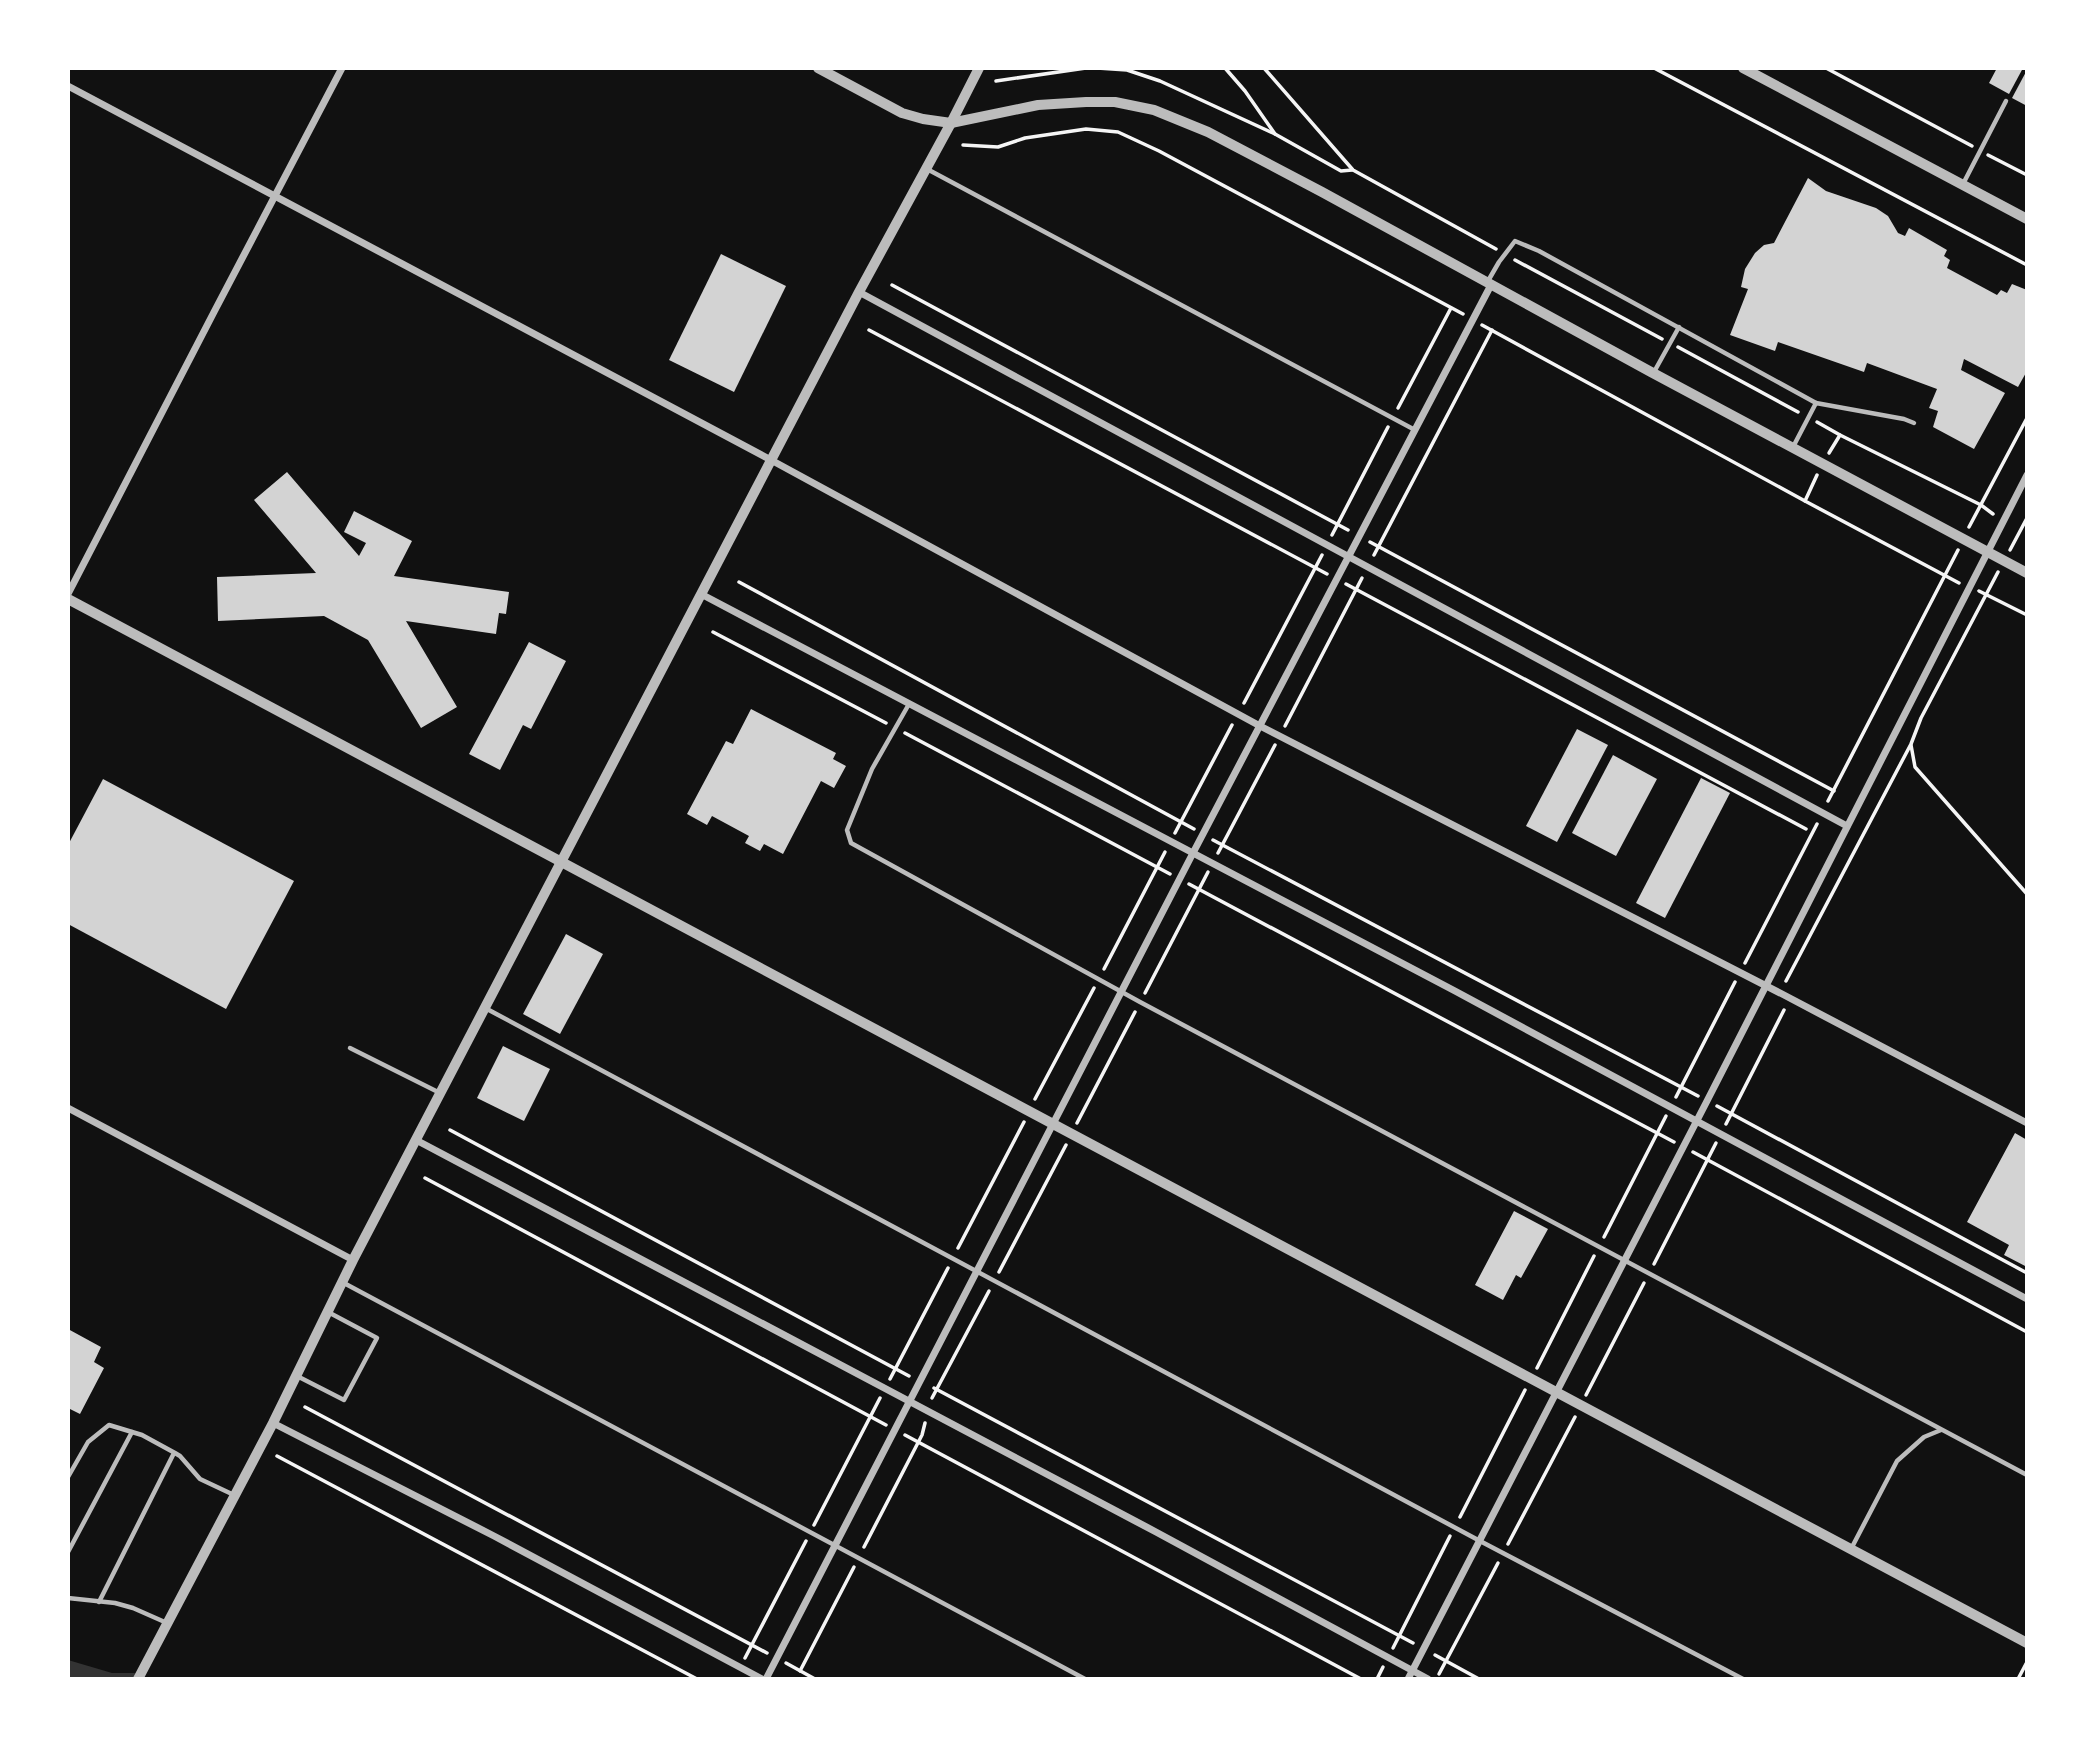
<svg xmlns="http://www.w3.org/2000/svg" width="2095" height="1747" font-family="Inter,sans-serif">
  <style>
    .water { fill: #333 }
    .building { fill: #d3d3d3 }
    .lines { fill: none; stroke-linecap: round; stroke-linejoin: round }
    .path { stroke: #f5f5f5; stroke-width: 3.5 }
    .service { stroke: #bcbcbc; stroke-width: 4.5 }
    .minor { stroke: #bcbcbc; stroke-width: 7 }
    .tertiary { stroke: #bcbcbc; stroke-width: 10 }
  </style>
  <rect width="100%" height="100%" fill="#111"/>
  <!-- water -->
  <polygon class="water" points="68,1660 112,1673 134,1673 149,1679 68,1679"/>
  <!-- building -->
  <g class="building">
    <polygon points="1997,68 2023,68 2009,94 1989,83"/>
    <polygon points="2027,70 2027,106 2012,98"/>
    <polygon points="1808,178 1826,191 1876,208 1888,216 1898,233 1905,236 1909,228 1947,250 1944,256 1950,260 1947,268 1997,295 2001,290 2007,293 2012,284 2027,290 2027,371 2018,387 1964,359 1961,370 2005,393 1974,449 1933,427 1938,411 1929,408 1937,389 1867,363 1864,372 1778,342 1775,351 1730,335 1748,289 1741,287 1745,269 1755,253 1764,245 1774,243"/>
    <polygon points="721,254 786,286 734,392 669,360"/>
    <polygon points="287,472 359,556 366,543 344,532 354,511 412,541 394,576 509,592 506,614 499,613 496,634 406,621 457,707 421,728 368,640 324,616 218,621 217,577 316,573 254,500"/>
    <polygon points="529,642 566,661 531,729 523,725 500,770 469,754"/>
    <polygon points="751,709 836,753 833,759 846,766 834,788 821,781 783,854 764,844 760,851 745,843 749,836 712,816 707,825 687,814 726,741 733,744"/>
    <polygon points="1577,729 1608,745 1557,842 1526,826"/>
    <polygon points="1613,755 1657,779 1616,856 1572,833"/>
    <polygon points="1701,778 1730,793 1665,918 1636,903"/>
    <polygon points="103,779 294,881 226,1009 68,924 68,845"/>
    <polygon points="566,934 603,954 560,1034 523,1014"/>
    <polygon points="503,1046 550,1069 524,1121 477,1098"/>
    <polygon points="2015,1133 2027,1140 2027,1267 2004,1255 2009,1245 1967,1222"/>
    <polygon points="1514,1211 1548,1229 1521,1278 1516,1275 1503,1300 1475,1285"/>
    <polygon points="68,1329 101,1347 94,1362 104,1368 80,1414 68,1408"/>
  </g>
  <g class="lines">
    <!-- path -->
    <g class="path">
      <polyline points="1097,68 1127,70 1160,81 1275,134"/>
      <polyline points="1225,68 1245,91 1275,134 1341,171 1352,170"/>
      <polyline points="1264,68 1353,170 1496,249"/>
      <polyline points="1654,68 2027,265"/>
      <polyline points="1826,68 1972,146"/>
      <polyline points="996,81 1086,68"/>
      <polyline points="963,145 998,147 1025,138 1086,129 1118,132 1159,151 1463,314"/>
      <polyline points="1988,155 2027,175"/>
      <polyline points="1515,260 1662,339"/>
      <polyline points="892,285 1348,530"/>
      <polyline points="1482,325 1805,501"/>
      <polyline points="869,330 1327,574"/>
      <polyline points="1678,347 1798,412"/>
      <polyline points="1398,408 1451,308"/>
      <polyline points="1817,422 1840,435 1829,453"/>
      <polyline points="1840,435 1981,505 1993,514"/>
      <polyline points="1817,475 1805,501 1959,583"/>
      <polyline points="1969,527 2027,418"/>
      <polyline points="1332,535 1388,427"/>
      <polyline points="1370,542 1834,791"/>
      <polyline points="2010,550 2027,518"/>
      <polyline points="1374,555 1492,330"/>
      <polyline points="739,582 1194,829"/>
      <polyline points="1346,584 1806,829"/>
      <polyline points="1979,591 2027,615"/>
      <polyline points="713,632 886,723"/>
      <polyline points="1244,703 1322,555"/>
      <polyline points="1285,726 1362,578"/>
      <polyline points="905,733 1170,874"/>
      <polyline points="1911,745 1915,767 2027,894"/>
      <polyline points="1828,801 1958,550"/>
      <polyline points="1175,833 1232,725"/>
      <polyline points="1213,840 1698,1096"/>
      <polyline points="1218,853 1275,745"/>
      <polyline points="1189,884 1674,1142"/>
      <polyline points="1745,963 1817,824"/>
      <polyline points="1104,969 1165,852"/>
      <polyline points="1786,981 1911,744 1921,718 1998,572"/>
      <polyline points="1145,993 1208,872"/>
      <polyline points="1676,1097 1735,982"/>
      <polyline points="1035,1099 1094,988"/>
      <polyline points="1717,1106 2027,1273"/>
      <polyline points="1077,1123 1135,1012"/>
      <polyline points="1726,1124 1784,1010"/>
      <polyline points="450,1130 909,1376"/>
      <polyline points="1693,1152 2027,1332"/>
      <polyline points="425,1178 886,1425"/>
      <polyline points="1604,1237 1666,1116"/>
      <polyline points="958,1248 1024,1122"/>
      <polyline points="1654,1264 1716,1143"/>
      <polyline points="999,1272 1066,1145"/>
      <polyline points="1537,1368 1594,1256"/>
      <polyline points="890,1379 948,1268"/>
      <polyline points="934,1388 1413,1643"/>
      <polyline points="1586,1395 1644,1283"/>
      <polyline points="932,1398 989,1291"/>
      <polyline points="305,1407 767,1653"/>
      <polyline points="905,1435 1361,1679"/>
      <polyline points="277,1456 697,1679"/>
      <polyline points="1460,1517 1525,1390"/>
      <polyline points="814,1525 880,1398"/>
      <polyline points="1508,1544 1575,1417"/>
      <polyline points="864,1547 922,1435 925,1423"/>
      <polyline points="1393,1648 1450,1536"/>
      <polyline points="1435,1655 1479,1679"/>
      <polyline points="745,1658 806,1541"/>
      <polyline points="786,1663 815,1679"/>
      <polyline points="800,1671 854,1567"/>
      <polyline points="1439,1674 1498,1563"/>
      <polyline points="1377,1679 1383,1667"/>
      <polyline points="2018,1679 2027,1662"/>
    </g>
    <!-- service -->
    <g class="service">
      <polyline points="927,169 1415,430"/>
      <polyline points="1963,184 2006,101"/>
      <polyline points="1488,281 1499,262 1515,241 1539,251 1816,403"/>
      <polyline points="1654,372 1679,327"/>
      <polyline points="1793,447 1816,403 1904,419 1914,423"/>
      <polyline points="909,704 872,769 847,830 851,843 1140,1002 2027,1475"/>
      <polyline points="487,1009 1480,1541 1743,1679"/>
      <polyline points="350,1048 440,1093"/>
      <polyline points="342,1282 1085,1679"/>
      <polyline points="297,1376 344,1400 377,1338 328,1312"/>
      <polyline points="68,1477 88,1442 109,1425 142,1435 175,1453 180,1456 200,1479 234,1495"/>
      <polyline points="1851,1549 1897,1461 1924,1437 1941,1430"/>
      <polyline points="68,1552 132,1432"/>
      <polyline points="68,1598 115,1603 133,1608 167,1623"/>
      <polyline points="99,1602 174,1453"/>
    </g>
    <!-- minor -->
    <g class="minor">
      <polyline points="68,86 771,460 1260,726 1784,995 2027,1123"/>
      <polyline points="859,292 1847,826"/>
      <polyline points="68,594 214,312 342,68"/>
      <polyline points="701,594 1455,991 2027,1299"/>
      <polyline points="68,1108 353,1260"/>
      <polyline points="416,1140 1156,1532 1428,1679"/>
      <polyline points="273,1423 494,1536 762,1679"/>
      <polyline points="766,1679 1193,853 1491,285"/>
      <polyline points="1408,1679 1707,1101 2027,475"/>
    </g>
    <!-- tertiary -->
    <g class="tertiary">
      <polyline points="818,68 902,113 923,119 951,123 1038,105 1086,102 1115,102 1154,110 1208,132 1322,192 1651,372 2027,573"/>
      <polyline points="1743,68 2027,219"/>
      <polyline points="68,599 2027,1643"/>
      <polyline points="138,1679 273,1423 353,1260 859,292 951,123 979,68"/>
    </g>
  </g>
  <!-- border -->
  <rect width="2095" height="1747" fill="none" stroke="#ffffff" stroke-width="140"/>
</svg>
